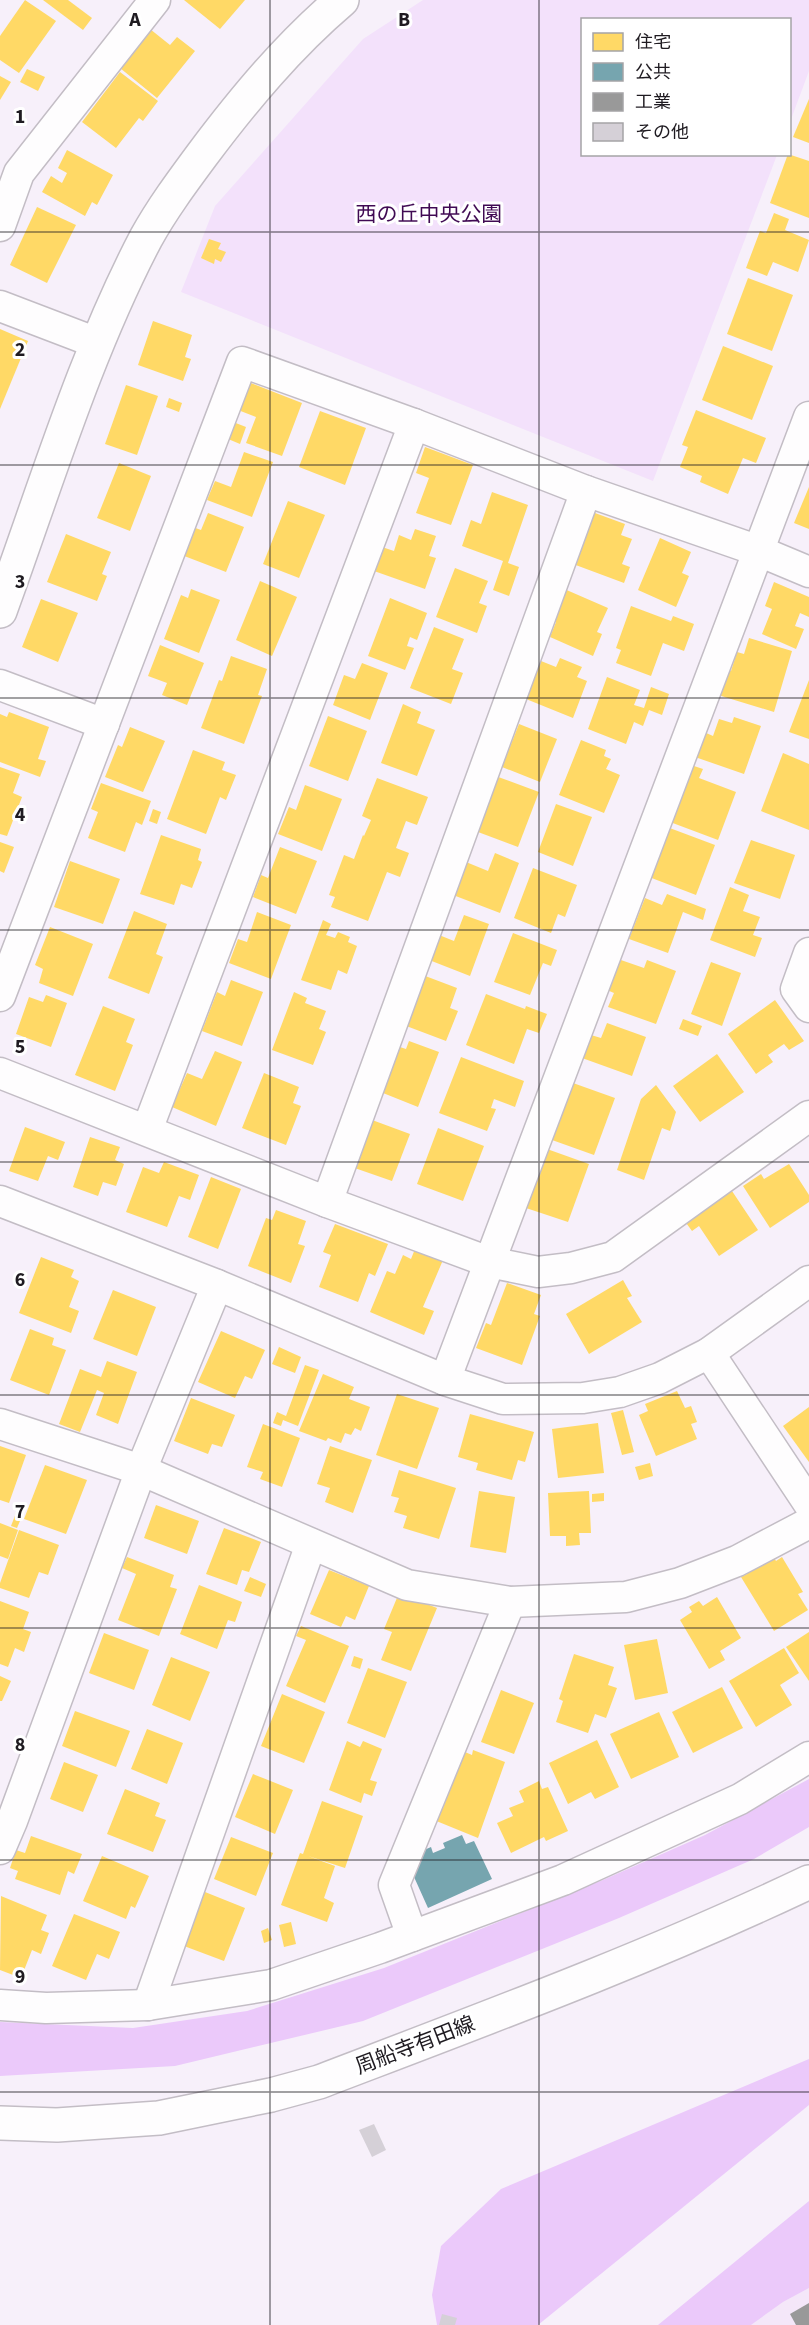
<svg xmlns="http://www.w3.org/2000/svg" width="809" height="2325" font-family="'Source Sans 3','Noto Sans JP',sans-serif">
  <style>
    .built { fill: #f4e7f9 }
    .green { fill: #f3e1fb }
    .forest { fill: #ebc9fa }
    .homes { fill: #ffd966 }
    .public { fill: #76a5af }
    .industry { fill: #999 }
    .building { fill: #d5d0d7 }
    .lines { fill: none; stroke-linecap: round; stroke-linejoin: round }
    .street-casing { stroke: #c3bdc5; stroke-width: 33 }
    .secondary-casing { stroke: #c3bdc5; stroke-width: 36 }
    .street { stroke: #fefdfe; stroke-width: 30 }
    .secondary { stroke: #fefdfe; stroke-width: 33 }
    .grid { fill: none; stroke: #1f1b21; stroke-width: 1.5; stroke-opacity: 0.55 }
    .labels { text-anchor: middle; stroke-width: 6; stroke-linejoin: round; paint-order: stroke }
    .park-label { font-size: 21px; fill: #400a53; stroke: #fff }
    .street-label { font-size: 21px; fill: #1f1b21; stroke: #fff }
    .grid-label { font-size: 20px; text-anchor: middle; font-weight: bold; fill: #1f1b21; stroke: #fff; stroke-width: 6; stroke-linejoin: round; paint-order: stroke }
  </style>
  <rect width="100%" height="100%" fill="#f7f0fa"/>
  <!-- built -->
  <polygon class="built" points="809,2288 809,2325 751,2325 783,2302"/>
  <!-- green -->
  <polygon class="green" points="423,0 809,0 809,71 790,122 790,20 582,20 582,154 777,155 653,481 181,292 215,206 363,39"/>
  <!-- forest -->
  <g class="forest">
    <polygon points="809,1779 809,1827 754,1859 619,1918 363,2021 175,2066 0,2076 0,2022 133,2028 247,2011 384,1968 603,1880 705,1835"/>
    <polygon points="809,2059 809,2105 538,2325 437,2325 432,2295 441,2246 501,2189"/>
    <polygon points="809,2201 809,2288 783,2302 751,2325 658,2325"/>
  </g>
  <!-- homes -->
  <g class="homes">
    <polygon points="25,0 56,21 19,73 0,60 0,36"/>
    <polygon points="43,0 68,0 92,18 83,30"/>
    <polygon points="184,0 245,0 220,29"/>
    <polygon points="150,29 170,45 177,37 195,51 157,98 120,68"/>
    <polygon points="27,69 45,77 38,91 20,82"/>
    <polygon points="120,72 158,101 143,121 139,118 116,148 82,122"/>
    <polygon points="0,76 11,82 0,100"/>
    <polygon points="809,99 809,143 793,137"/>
    <polygon points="67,150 113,175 97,205 92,202 85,216 42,192 51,176 62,183 67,173 58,168"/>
    <polygon points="788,154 809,161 809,218 770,203"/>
    <polygon points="37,207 76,225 47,283 10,265"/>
    <polygon points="774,213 789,219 785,230 809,240 798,272 773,262 767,276 746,268 760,231 766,233"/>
    <polygon points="209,239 221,243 218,249 226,252 221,262 215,259 214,264 201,258"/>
    <polygon points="748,278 793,295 772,351 727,334"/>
    <polygon points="153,321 192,335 185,357 191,359 183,381 138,365"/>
    <polygon points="0,329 28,341 0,409"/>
    <polygon points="723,346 773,366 752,420 702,400"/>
    <polygon points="248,382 302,403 282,456 246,443 256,417 238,410"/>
    <polygon points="126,385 158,396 137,455 105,444"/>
    <polygon points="169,398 182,403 179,412 166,407"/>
    <polygon points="696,410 766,438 756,463 743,458 728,494 700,482 702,476 680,467 688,447 682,445"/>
    <polygon points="320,411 366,428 345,485 299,467"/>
    <polygon points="228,420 246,427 240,444 221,436"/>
    <polygon points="425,447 473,465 451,525 416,513 429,478 416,473"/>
    <polygon points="244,452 273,462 252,517 207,500 215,481 231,487"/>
    <polygon points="119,463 151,476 130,531 97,518"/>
    <polygon points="809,487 809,529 794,523"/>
    <polygon points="492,492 528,505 508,563 519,567 509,596 493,590 503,561 462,546 471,520 481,524"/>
    <polygon points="288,501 325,515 299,578 263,564"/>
    <polygon points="208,513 244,527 226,572 179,554 190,526 201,530"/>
    <polygon points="595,513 625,524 621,535 632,539 622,564 630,567 624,583 573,564 583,526 588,529"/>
    <polygon points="415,529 436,536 429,556 436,558 425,589 374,571 382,547 394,551 399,535 411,540"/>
    <polygon points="66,534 111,552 102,574 107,576 97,601 47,582"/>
    <polygon points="660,538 691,552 682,573 689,576 676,607 638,590"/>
    <polygon points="455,568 488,581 479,603 487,606 477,633 436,617"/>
    <polygon points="260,581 297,597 272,656 236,640"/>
    <polygon points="774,582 809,597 809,617 800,613 795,626 804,629 796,649 762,634 772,609 765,606"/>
    <polygon points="562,588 608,608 597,632 602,634 593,656 550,637 556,622 549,618"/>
    <polygon points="191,589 220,600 199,653 164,639 181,595 188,598"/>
    <polygon points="390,598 427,613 417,640 410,637 407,646 414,648 405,670 368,656"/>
    <polygon points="41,599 78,613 58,662 22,647"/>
    <polygon points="631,606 671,621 673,616 694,624 684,651 663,643 651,676 616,663 621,650 616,648"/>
    <polygon points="434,627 464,639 452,669 463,673 451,704 410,688"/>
    <polygon points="749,638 792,651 774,712 718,695 726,669 731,671 737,652 744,654"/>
    <polygon points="160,645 204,663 187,705 162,695 167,683 148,676"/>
    <polygon points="231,656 267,669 258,695 262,696 244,744 201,728 219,680 222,681"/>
    <polygon points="560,658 582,667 577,677 587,681 573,718 526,699 541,661 556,667"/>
    <polygon points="362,663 388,673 370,720 333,705 344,675 355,679"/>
    <polygon points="607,677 640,690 634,705 644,708 651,687 669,694 662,715 649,710 643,726 634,722 626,744 588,729"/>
    <polygon points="809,680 809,739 789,732"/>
    <polygon points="403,704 421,712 417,723 435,730 417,776 381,763"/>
    <polygon points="9,712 49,727 38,759 46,761 40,777 0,762 0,714 7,717"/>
    <polygon points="328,716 367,731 348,781 309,766"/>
    <polygon points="734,717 761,726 744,774 695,757 704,732 713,736 719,719 732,723"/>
    <polygon points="519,724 557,739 540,782 502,767"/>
    <polygon points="130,727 165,741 143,792 105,777 118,745 122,747"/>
    <polygon points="581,740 606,750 604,756 611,759 606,769 620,775 604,813 559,795"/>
    <polygon points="193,750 225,762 222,770 236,775 226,800 220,797 206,834 167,819"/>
    <polygon points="783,753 809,764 809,830 761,811"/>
    <polygon points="691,765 703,769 699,778 736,792 718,840 670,822"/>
    <polygon points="0,767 20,774 13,793 22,797 7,836 0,834"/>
    <polygon points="490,774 539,792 518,847 470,829"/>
    <polygon points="377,778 428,797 417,825 406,821 396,848 409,853 400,877 387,872 368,921 331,907 335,897 329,895 344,855 354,859 363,835 364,836 371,820 362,816"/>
    <polygon points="101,783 151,801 142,825 136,822 125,852 88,838 98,812 91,809"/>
    <polygon points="305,785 342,799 322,851 278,834 289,807 296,810"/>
    <polygon points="556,804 592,817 573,866 538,852"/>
    <polygon points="153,809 161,812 157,824 149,821"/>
    <polygon points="667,827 715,845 696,895 649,877"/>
    <polygon points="161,835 201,849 198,860 202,862 192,888 181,884 174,905 140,894"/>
    <polygon points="751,840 795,855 780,899 734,883"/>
    <polygon points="0,842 14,847 4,873 0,871"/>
    <polygon points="280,847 317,861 296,914 253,897 261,875 268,878"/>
    <polygon points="495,853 519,863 500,913 453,895 466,862 488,871"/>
    <polygon points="70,861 120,879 103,924 54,907"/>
    <polygon points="533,868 577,885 565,917 558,914 551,933 514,918"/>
    <polygon points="730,887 749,895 743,911 760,917 753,935 762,938 755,957 710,940"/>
    <polygon points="667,894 706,909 703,920 683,912 668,953 629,939 645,898 662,905"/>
    <polygon points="134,911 167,924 156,954 163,957 149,994 108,978"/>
    <polygon points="257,912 291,925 271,979 229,963 238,939 247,942"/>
    <polygon points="464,915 489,924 470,976 424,958 434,933 454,941"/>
    <polygon points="323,920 331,924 326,935 335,938 338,932 350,937 348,942 357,946 347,974 338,970 331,990 301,980"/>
    <polygon points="50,927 93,944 73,996 39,983 43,969 35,965"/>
    <polygon points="513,933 557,950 551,966 543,963 530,995 494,982"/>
    <polygon points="618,959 644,968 647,960 676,971 656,1024 608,1007 614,993 607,990"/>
    <polygon points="711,962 741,973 722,1026 691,1014"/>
    <polygon points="420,974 457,988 450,1008 458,1011 446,1041 401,1024"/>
    <polygon points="231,980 263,992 242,1046 202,1031 217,992 225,996"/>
    <polygon points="294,992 307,998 305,1003 326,1011 319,1029 326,1032 313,1065 272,1050"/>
    <polygon points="486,994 525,1009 526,1006 547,1014 539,1033 527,1029 514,1064 466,1045"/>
    <polygon points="46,995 67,1003 51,1047 16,1034 29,997 43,1002"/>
    <polygon points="775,1000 804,1041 789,1050 784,1044 768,1055 773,1062 756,1074 728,1034"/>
    <polygon points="103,1006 135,1019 126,1042 133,1045 115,1091 75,1075"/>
    <polygon points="683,1019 702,1026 698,1036 679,1029"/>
    <polygon points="607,1023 646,1037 632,1076 582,1058 591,1035 601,1038"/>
    <polygon points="409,1041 439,1052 418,1107 373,1089 391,1044 406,1049"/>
    <polygon points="215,1051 242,1062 216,1126 172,1107 187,1073 202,1079"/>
    <polygon points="717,1054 744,1092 700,1122 673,1086"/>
    <polygon points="461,1057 524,1081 515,1107 494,1099 491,1108 496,1109 487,1131 439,1113"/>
    <polygon points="264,1073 299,1087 293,1103 301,1106 286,1145 242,1128"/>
    <polygon points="573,1083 615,1098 594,1155 552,1140"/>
    <polygon points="656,1085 676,1112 670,1131 662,1128 644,1180 617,1170 641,1099"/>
    <polygon points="364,1117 410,1134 392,1181 346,1165"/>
    <polygon points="25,1127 65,1142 58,1160 48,1156 38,1181 9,1171"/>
    <polygon points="438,1128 484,1146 463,1201 417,1184"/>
    <polygon points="90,1137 120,1147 115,1160 124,1164 116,1186 103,1182 98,1196 73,1187"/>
    <polygon points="547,1149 589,1164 568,1222 526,1208"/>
    <polygon points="164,1162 199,1175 190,1200 179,1196 167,1227 126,1212 143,1167 159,1173"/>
    <polygon points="789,1164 809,1195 809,1202 770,1228 743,1186 761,1174 764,1179"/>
    <polygon points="211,1177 241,1189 218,1249 188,1237"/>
    <polygon points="728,1185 758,1230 719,1256 699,1226 692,1231 681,1216"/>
    <polygon points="276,1210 306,1221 298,1244 305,1246 291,1283 248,1266 266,1218 272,1220"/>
    <polygon points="335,1224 388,1244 375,1276 369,1273 358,1302 319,1287 331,1255 323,1252"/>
    <polygon points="415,1249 443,1260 423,1307 434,1311 424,1335 370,1312 387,1271 395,1274 403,1255 411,1259"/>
    <polygon points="41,1257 74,1270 71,1277 79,1281 69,1307 79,1311 71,1333 19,1313"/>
    <polygon points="623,1280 632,1296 627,1298 642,1322 589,1354 566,1314"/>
    <polygon points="507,1283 541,1295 534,1314 540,1316 522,1365 476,1348 486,1323 491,1325"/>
    <polygon points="113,1290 156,1307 137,1356 93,1339"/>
    <polygon points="30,1329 54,1338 52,1345 66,1350 49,1395 10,1380"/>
    <polygon points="221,1331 265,1350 252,1379 245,1376 235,1398 198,1382"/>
    <polygon points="279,1347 301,1357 295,1373 272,1364"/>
    <polygon points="107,1361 137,1372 118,1424 96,1415 104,1393 97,1390 80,1432 59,1424 80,1369 101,1377"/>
    <polygon points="305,1365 319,1370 298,1426 283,1420 281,1426 273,1423 277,1412 286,1416"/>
    <polygon points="323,1374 354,1387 349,1399 370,1407 361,1431 355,1428 351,1435 345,1433 341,1443 328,1438 326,1441 299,1431"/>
    <polygon points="677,1391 685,1408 691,1406 697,1422 691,1424 697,1439 656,1456 639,1415 648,1411 645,1404"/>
    <polygon points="397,1394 439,1408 417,1469 376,1455"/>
    <polygon points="191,1398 235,1415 222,1447 212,1444 208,1454 174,1441"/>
    <polygon points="809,1407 809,1462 783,1426"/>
    <polygon points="623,1410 634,1452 622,1455 611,1413"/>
    <polygon points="470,1414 534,1432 525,1462 518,1460 512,1480 476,1470 478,1463 458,1457"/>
    <polygon points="598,1423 604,1473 558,1478 552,1429"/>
    <polygon points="263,1424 300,1438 282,1487 260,1479 263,1472 247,1467"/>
    <polygon points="0,1446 26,1455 9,1503 0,1500"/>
    <polygon points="330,1446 372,1460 353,1513 325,1502 330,1488 317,1484"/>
    <polygon points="650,1463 653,1476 639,1480 635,1467"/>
    <polygon points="45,1465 87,1480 66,1534 24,1519"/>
    <polygon points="399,1470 456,1488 439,1539 403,1528 407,1516 394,1512 399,1498 391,1496"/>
    <polygon points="479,1491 515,1497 506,1553 470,1547"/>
    <polygon points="589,1491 591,1533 579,1533 580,1545 566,1546 566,1536 550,1536 548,1493"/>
    <polygon points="604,1493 604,1501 592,1502 592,1494"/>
    <polygon points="156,1505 199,1521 187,1554 144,1538"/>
    <polygon points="16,1513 22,1516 17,1528 11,1526"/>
    <polygon points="0,1523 18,1530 8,1559 0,1556"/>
    <polygon points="224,1528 261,1542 249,1572 242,1570 237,1585 206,1574"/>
    <polygon points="19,1530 59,1545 48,1575 39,1572 29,1598 0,1588 0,1583"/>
    <polygon points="773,1556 776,1561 782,1557 803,1592 798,1594 808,1610 774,1631 741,1577 747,1574 743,1567"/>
    <polygon points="127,1557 174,1575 170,1587 177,1589 159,1636 118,1620 136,1574 122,1568"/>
    <polygon points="329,1570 369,1586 355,1620 346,1616 341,1627 310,1614"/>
    <polygon points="250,1577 266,1584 261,1597 244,1591"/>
    <polygon points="199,1585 242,1602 235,1622 228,1620 217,1649 180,1634"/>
    <polygon points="399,1593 437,1608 411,1671 381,1660 392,1632 384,1629"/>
    <polygon points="717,1597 741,1638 720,1651 725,1660 709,1669 680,1620 692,1612 689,1607 699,1601 703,1606"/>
    <polygon points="0,1601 29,1612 23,1629 31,1632 24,1652 15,1648 8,1667 0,1664"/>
    <polygon points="301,1626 349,1646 325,1703 286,1686 306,1640 296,1636"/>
    <polygon points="809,1632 809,1681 786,1647"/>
    <polygon points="104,1633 149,1650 134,1690 89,1673"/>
    <polygon points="657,1639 668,1693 635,1700 624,1645"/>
    <polygon points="784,1648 799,1673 780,1685 792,1705 756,1727 729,1681"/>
    <polygon points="574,1654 614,1667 608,1685 617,1688 606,1718 595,1714 588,1733 556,1722 563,1701 559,1699"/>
    <polygon points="354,1656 363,1659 360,1669 351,1666"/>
    <polygon points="171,1657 210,1672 190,1721 152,1705"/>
    <polygon points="368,1668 407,1682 385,1738 347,1723"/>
    <polygon points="0,1676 11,1681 2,1701 0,1701"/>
    <polygon points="722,1687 743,1728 693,1753 672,1712"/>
    <polygon points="501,1690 534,1703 514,1754 481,1742"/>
    <polygon points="282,1694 325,1712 304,1763 261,1746"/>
    <polygon points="75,1711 130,1731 116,1767 62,1746"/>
    <polygon points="659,1712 679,1757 631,1779 610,1734"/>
    <polygon points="147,1729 183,1743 167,1784 131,1769"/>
    <polygon points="597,1740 619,1787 595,1799 591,1792 568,1804 549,1763"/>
    <polygon points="347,1741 360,1747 363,1741 382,1749 370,1780 377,1782 372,1796 364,1793 361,1803 329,1790"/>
    <polygon points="473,1750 505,1762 478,1838 429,1818 434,1804 443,1808 465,1752 472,1755"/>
    <polygon points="64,1762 98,1775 83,1812 50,1799"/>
    <polygon points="253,1774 293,1790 275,1834 235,1817"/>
    <polygon points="539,1781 542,1789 548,1787 568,1831 546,1841 544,1837 511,1853 497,1823 513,1816 509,1808 524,1802 519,1791"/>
    <polygon points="125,1789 160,1803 155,1816 166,1820 153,1852 107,1834"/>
    <polygon points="322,1801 363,1816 345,1868 308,1856 335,1866 324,1898 334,1903 327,1922 281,1905 300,1853 303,1854"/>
    <polygon points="31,1836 82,1854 74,1874 68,1871 60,1895 15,1879 18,1871 10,1868 16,1850 25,1853"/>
    <polygon points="231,1837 273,1853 256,1896 214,1879"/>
    <polygon points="102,1856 149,1876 135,1908 131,1906 126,1919 83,1901"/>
    <polygon points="205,1892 245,1908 224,1961 184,1946"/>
    <polygon points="1,1896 47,1915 41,1930 49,1933 41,1954 32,1950 21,1978 0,1970"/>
    <polygon points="74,1914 120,1932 109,1959 97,1954 86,1980 52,1966"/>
    <polygon points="291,1922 296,1944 284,1947 279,1925"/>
    <polygon points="268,1928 272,1940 264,1943 261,1931"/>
  </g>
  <!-- public -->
  <polygon class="public" points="462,1835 466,1844 474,1841 492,1879 428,1908 410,1868 415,1854 431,1847 433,1853 445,1848 443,1843"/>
  <!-- industry -->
  <polygon class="industry" points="809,2303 809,2325 796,2325 790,2314"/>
  <!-- building -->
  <g class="building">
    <polygon points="374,2124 386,2150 372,2157 359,2130"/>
    <polygon points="442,2314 457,2318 455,2325 439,2325"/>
  </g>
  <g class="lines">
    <defs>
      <g id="street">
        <polyline points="0,226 19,173 155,0"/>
        <polyline points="0,306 97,343"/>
        <polyline points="0,685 104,724"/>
        <polyline points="809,953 796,989 809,1007"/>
        <polyline points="0,996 242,362 414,424 586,491 759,551 809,572"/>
        <polyline points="0,1073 327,1202 489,1262 538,1272 571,1268 613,1257 809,1116"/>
        <polyline points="147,1130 414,424"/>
        <polyline points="0,1201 217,1285 445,1380 503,1399 583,1398 620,1392 660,1378 709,1353 809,1281"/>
        <polyline points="327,1202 586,491"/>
        <polyline points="709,1353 809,1504"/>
        <polyline points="445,1380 809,417"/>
        <polyline points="0,1424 141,1470 407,1585 510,1602 626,1597 680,1583 737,1561 809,1523"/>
        <polyline points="0,1849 12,1821 141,1470 217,1285"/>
        <polyline points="412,1936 394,1885 510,1602"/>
        <polyline points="0,2005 46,2008 148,2005 271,1985 380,1948 563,1880 740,1799 809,1757"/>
        <polyline points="148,2005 311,1544"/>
      </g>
      <g id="secondary">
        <path d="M 0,611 C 45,488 85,354 146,238 C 162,209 182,182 202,155 C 244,99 288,46 342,0"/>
        <path d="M 0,2123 L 57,2125 L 159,2118 L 271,2095 L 319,2082 C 484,2019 649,1958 809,1882"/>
      </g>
    </defs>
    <!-- street casing -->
    <use href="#street" class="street-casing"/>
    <!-- secondary casing -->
    <use href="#secondary" class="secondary-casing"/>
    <!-- street -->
    <use href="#street" class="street"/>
    <!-- secondary -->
    <use href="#secondary" class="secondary"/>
  </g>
  <!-- grid -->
  <path class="grid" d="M 270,0 L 270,2325M 539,0 L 539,2325M 0,232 L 809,232M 0,465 L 809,465M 0,698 L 809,698M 0,930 L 809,930M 0,1162 L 809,1162M 0,1395 L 809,1395M 0,1628 L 809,1628M 0,1860 L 809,1860M 0,2092 L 809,2092"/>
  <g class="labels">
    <!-- park labels -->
    <g class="park-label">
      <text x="429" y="221">西の丘中央公園</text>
    </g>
    <!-- street labels -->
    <g class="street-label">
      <text transform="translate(415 2045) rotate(-21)" y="7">周船寺有田線</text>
    </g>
  </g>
  <g class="grid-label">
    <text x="135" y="26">A</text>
    <text x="404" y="26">B</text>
    <text x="20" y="123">1</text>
    <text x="20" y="356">2</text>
    <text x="20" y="588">3</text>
    <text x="20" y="821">4</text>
    <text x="20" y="1053">5</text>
    <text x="20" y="1286">6</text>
    <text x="20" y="1518">7</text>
    <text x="20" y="1751">8</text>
    <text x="20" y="1983">9</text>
  </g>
  <!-- legend -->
  <rect x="581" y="18" width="210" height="138" fill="#ffffff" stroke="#a5a4a6" stroke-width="1.5"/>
  <rect x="593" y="33" width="30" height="18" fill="#ffd966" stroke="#a5a4a6" stroke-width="1.5"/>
  <text x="635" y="48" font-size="18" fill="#1f1b21">住宅</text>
  <rect x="593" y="63" width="30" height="18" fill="#76a5af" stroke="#a5a4a6" stroke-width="1.5"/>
  <text x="635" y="78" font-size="18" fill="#1f1b21">公共</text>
  <rect x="593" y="93" width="30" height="18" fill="#999999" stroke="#a5a4a6" stroke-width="1.5"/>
  <text x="635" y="108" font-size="18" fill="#1f1b21">工業</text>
  <rect x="593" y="123" width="30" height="18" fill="#d5d0d7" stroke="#a5a4a6" stroke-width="1.5"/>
  <text x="635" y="138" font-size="18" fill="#1f1b21">その他</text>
</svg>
